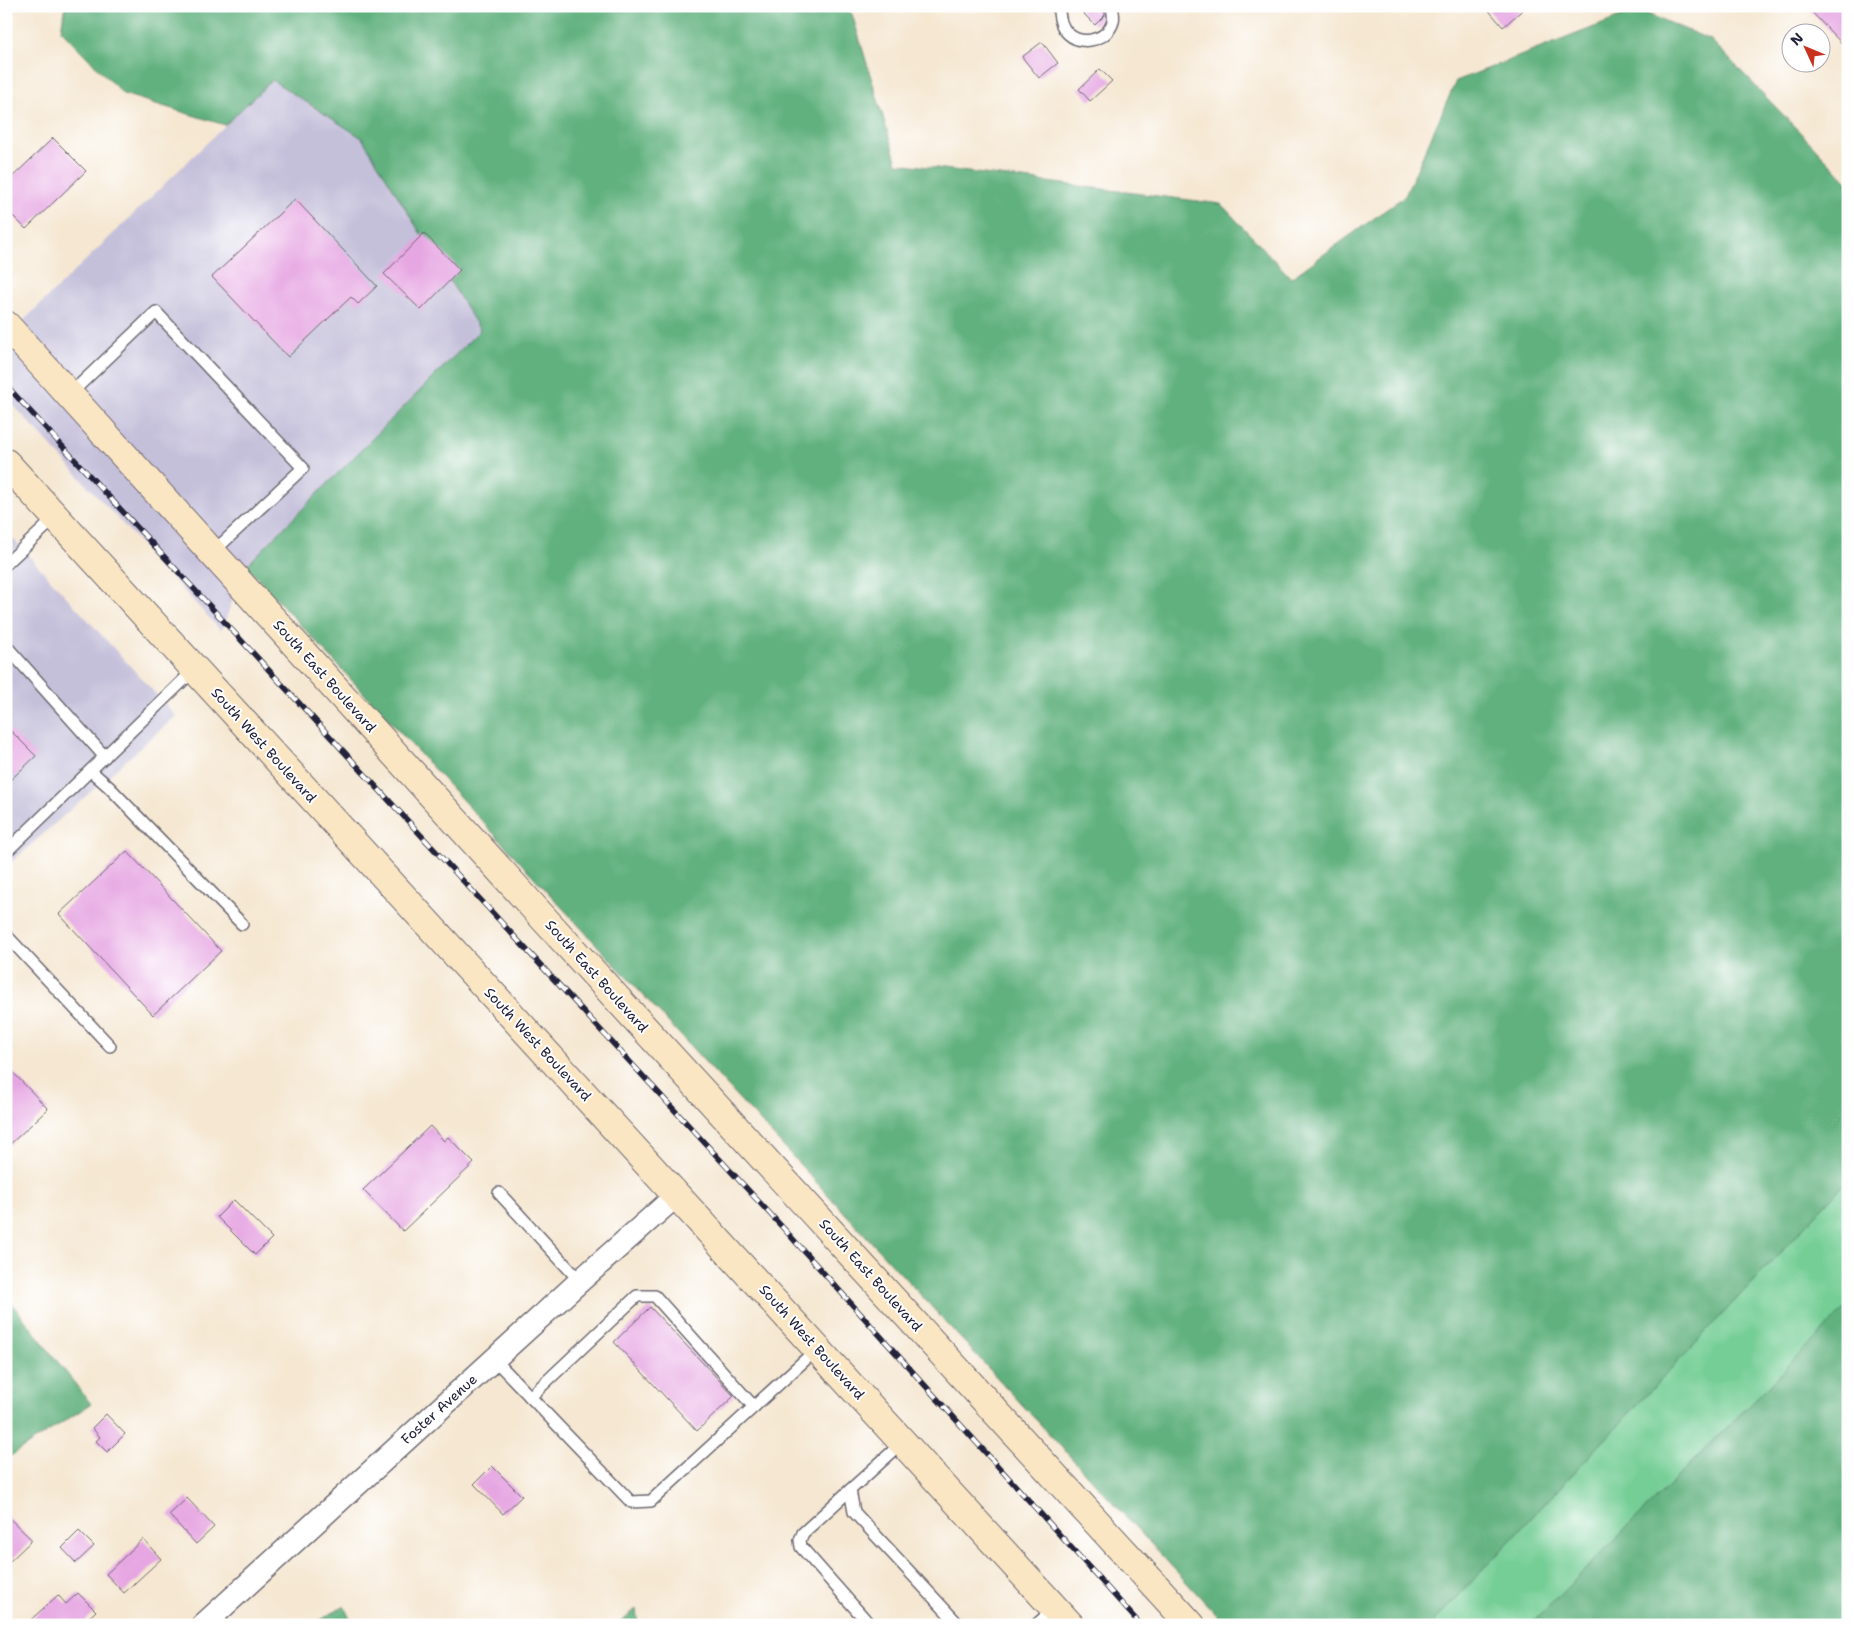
<svg xmlns="http://www.w3.org/2000/svg" width="1854" height="1631" font-family="'Shantell Sans',sans-serif">
  <style>
    .industrial { fill: #c5c0da }
    .green { fill: #75ce95; stroke: #4c7868 }
    .forest { fill: #60b17e; stroke: #416a5c }
    .building { fill: #e6a6e2 }
    .lines { fill: none; stroke-linecap: round; stroke-linejoin: round }
    .lane-casing { stroke: #6c6770; stroke-width: 14 }
    .street-casing { stroke: #6c6770; stroke-width: 25 }
    .secondary-casing { stroke: #6c6770; stroke-width: 30 }
    .lane { stroke: #fff; stroke-width: 11 }
    .street { stroke: #fff; stroke-width: 22 }
    .secondary { stroke: #fbe6c4; stroke-width: 28 }
    .rail-casing { stroke: #22223b; stroke-width: 5.5 }
    .rail { stroke: #fff; stroke-width: 4; stroke-dasharray: 11; stroke-linecap: butt }
    .labels { text-anchor: middle; stroke-width: 4; stroke-linejoin: round; paint-order: stroke }
    .street-label { font-size: 14px; fill: #22223b; stroke: #fff }
  </style>
  <rect width="100%" height="100%" fill="#fff"/>
  <filter id="ink" filterUnits="userSpaceOnUse"><feTurbulence type="fractalNoise" baseFrequency=".02" numOctaves="2"/><feDisplacementMap in="SourceGraphic" scale="10" xChannelSelector="R" yChannelSelector="G"/><feConvolveMatrix kernelMatrix="1 2 1 2 8 2 1 2 1" color-interpolation-filters="sRGB"/></filter>
  <filter id="wash" filterUnits="userSpaceOnUse"><feTurbulence type="fractalNoise" baseFrequency=".0096" numOctaves="4" result="noise"/><feDisplacementMap in="SourceGraphic" scale="20" xChannelSelector="R" yChannelSelector="G"/><feGaussianBlur stdDeviation="1.12" result="paint"/><feColorMatrix in="noise" values="0 0 0 0 0 0 0 0 0 0 0 0 0 0 0 0 0 1.4 0 .05"/><feComposite in="paint" operator="in"/></filter>
  <g filter="url(#wash)">
    <rect width="100%" height="100%" fill="#f5e7d1"/>
    <!-- industrial -->
    <g class="industrial">
      <polygon points="272,80 362,138 481,330 246,566 221,631 6,397 6,331 23,321"/>
      <polygon points="6,531 176,716 6,867"/>
    </g>
    <!-- green -->
    <polygon class="green" points="1848,1180 1848,1306 1530,1625 1431,1625"/>
    <!-- forest -->
    <g class="forest">
      <polygon points="65,6 843,6 852,14 897,163 1221,204 1291,278 1405,196 1456,81 1638,10 1711,40 1848,182 1848,1180 1431,1625 1226,1625 246,566 480,330 362,138 272,80 225,125 123,94 61,30"/>
      <polygon points="6,1296 91,1404 6,1459"/>
      <polygon points="1848,1306 1848,1625 1530,1625"/>
      <polygon points="344,1606 353,1625 312,1625"/>
      <polygon points="636,1609 638,1625 617,1625"/>
    </g>
    <g id="blocks">
      <!-- building -->
      <g class="building">
        <polygon points="1076,6 1104,6 1105,15 1095,25"/>
        <polygon points="1485,6 1527,6 1503,27"/>
        <polygon points="1806,6 1848,6 1848,50"/>
        <polygon points="1042,42 1058,63 1039,78 1022,57"/>
        <polygon points="1100,69 1112,81 1090,101 1079,89"/>
        <polygon points="53,138 86,171 26,229 6,209 6,183"/>
        <polygon points="295,199 377,286 358,304 351,297 288,357 212,277"/>
        <polygon points="424,233 460,270 421,310 384,274"/>
        <polygon points="6,726 36,756 6,784"/>
        <polygon points="127,851 221,951 153,1015 59,914"/>
        <polygon points="6,1065 48,1109 6,1148"/>
        <polygon points="430,1126 444,1141 448,1137 474,1163 403,1231 363,1190"/>
        <polygon points="234,1200 272,1238 255,1255 217,1217"/>
        <polygon points="650,1307 734,1396 697,1431 614,1342"/>
        <polygon points="106,1414 125,1434 107,1452 96,1441 100,1437 92,1428"/>
        <polygon points="492,1466 522,1496 503,1514 474,1484"/>
        <polygon points="187,1498 214,1527 196,1544 169,1515"/>
        <polygon points="6,1515 32,1540 6,1565"/>
        <polygon points="79,1531 94,1546 76,1563 62,1548"/>
        <polygon points="143,1539 161,1559 124,1593 106,1574"/>
        <polygon points="78,1593 96,1611 81,1625 25,1625 58,1595 66,1604"/>
      </g>
    </g>
  </g>
  <g filter="url(#ink)">
    <use href="#blocks" fill-opacity="0" stroke="#6c6770" stroke-width="1"/>
    <g class="lines">
      <defs>
        <g id="lane">
          <path d="M 1059,6 C 1057,60 1127,43 1111,6"/>
          <polyline points="69,395 156,312 303,468 213,552"/>
          <polyline points="6,564 56,517"/>
          <polyline points="6,646 105,757"/>
          <polyline points="91,771 109,787 242,924"/>
          <polyline points="6,852 195,669"/>
          <polyline points="6,935 110,1046"/>
          <polyline points="499,1193 580,1281"/>
          <polyline points="494,1359 631,1502 651,1501 817,1349"/>
          <polyline points="530,1397 637,1296 655,1296 754,1407"/>
          <polyline points="903,1442 850,1490 854,1512 959,1625"/>
          <polyline points="850,1490 803,1533 800,1540 801,1547 870,1625"/>
          <polyline points="1036,1625 1055,1608"/>
        </g>
        <polyline id="street" points="203,1625 580,1281 677,1195"/>
        <g id="secondary">
          <polyline points="6,325 536,910 1191,1625"/>
          <polyline points="6,463 1070,1625"/>
        </g>
      </defs>
      <!-- lane casing -->
      <use href="#lane" class="lane-casing"/>
      <!-- street casing -->
      <use href="#street" class="street-casing"/>
      <!-- secondary casing -->
      <use href="#secondary" class="secondary-casing"/>
      <!-- lane -->
      <use href="#lane" class="lane"/>
      <!-- street -->
      <use href="#street" class="street"/>
      <!-- secondary -->
      <use href="#secondary" class="secondary"/>
      <defs>
        <polyline id="rail" points="6,385 784,1229 1141,1625"/>
      </defs>
      <!-- rail casing -->
      <use href="#rail" class="rail-casing"/>
      <!-- rail -->
      <use href="#rail" class="rail"/>
    </g>
  </g>
  <g class="labels">
    <!-- street labels -->
    <g class="street-label">
      <text transform="translate(325 676) rotate(48)" y="5">South East Boulevard</text>
      <text transform="translate(264 745) rotate(48)" y="5">South West Boulevard</text>
      <text transform="translate(597 976) rotate(48)" y="5">South East Boulevard</text>
      <text transform="translate(538 1044) rotate(47)" y="5">South West Boulevard</text>
      <text transform="translate(871 1275) rotate(48)" y="5">South East Boulevard</text>
      <text transform="translate(812 1342) rotate(48)" y="5">South West Boulevard</text>
      <text transform="translate(439 1409) rotate(-42)" y="5">Foster Avenue</text>
    </g>
  </g>
  <!-- margin -->
  <rect width="1854" height="1631" fill="none" stroke="#fff" stroke-width="25"/>
  <!-- north arrow -->
  <g transform="translate(1806 48) rotate(314)"><circle r="24" fill="#ffffff" stroke="#a7a7b1"/>
  <path d="M0-4L9 19L0 12L-9 19Z" fill="#c8321e"/>
  <text y="-8" font-size="14" font-weight="bold" text-anchor="middle" fill="#22223b">N</text>
  </g>
</svg>
